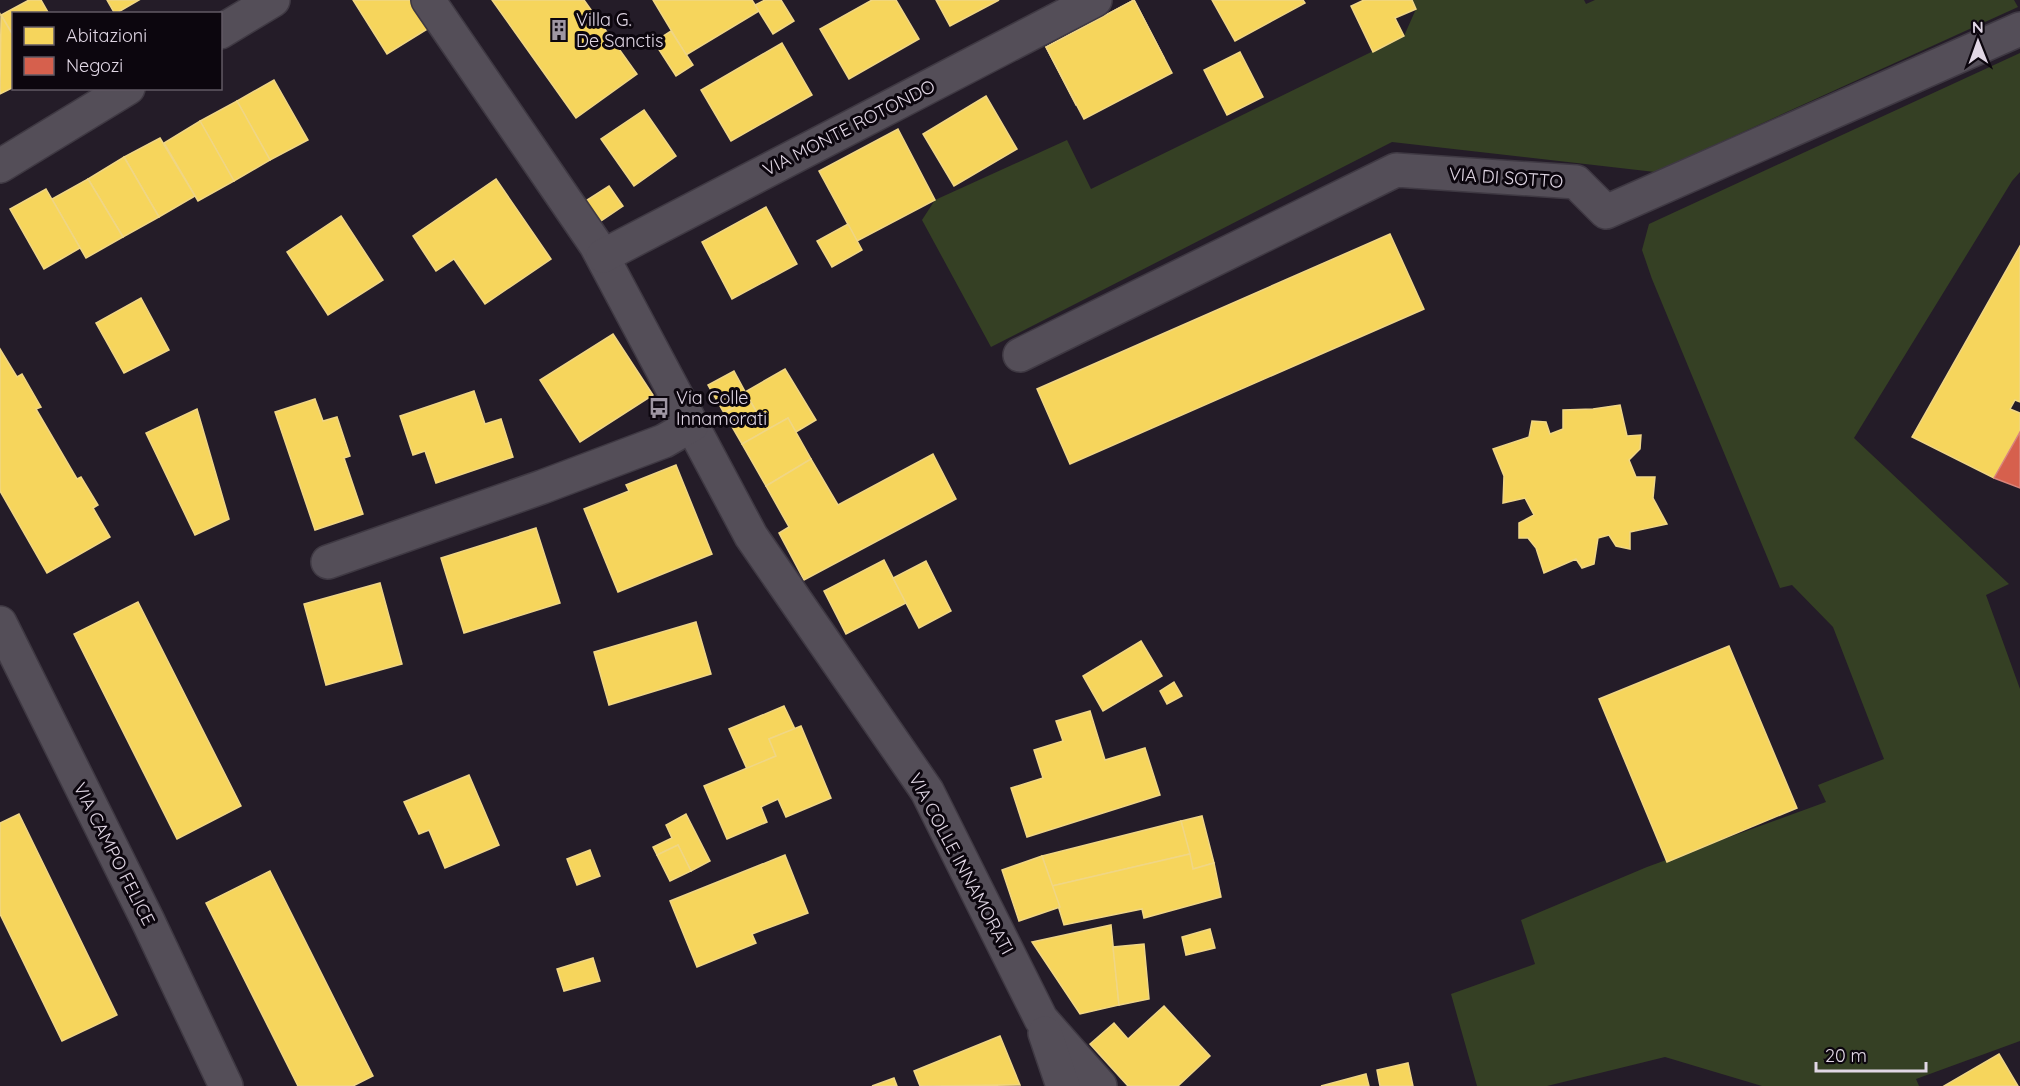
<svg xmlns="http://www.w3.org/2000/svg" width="2020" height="1086" font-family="Quicksand,sans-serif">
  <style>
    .green { fill: #354024 }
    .homes { fill: #f6d55c; stroke: #f0d685; stroke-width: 1.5 }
    .shops { fill: #d6604d; stroke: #d9847b; stroke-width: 1.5 }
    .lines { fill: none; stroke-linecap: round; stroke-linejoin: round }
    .minor-casing { stroke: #3f3943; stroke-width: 36 }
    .minor { stroke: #544e58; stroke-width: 33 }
    .labels { text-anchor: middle; stroke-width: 6; stroke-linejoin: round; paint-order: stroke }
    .poi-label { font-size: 18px; fill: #e1d7e5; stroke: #0c060e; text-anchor: start }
    .street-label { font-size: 18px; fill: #e1d7e5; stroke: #0c060e }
  </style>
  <rect width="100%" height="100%" fill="#241c28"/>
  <!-- green -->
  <g class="green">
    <polygon points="1412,0 1584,0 1586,4 1595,0 2014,0 2018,7 1655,172 1392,142 991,347 922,220 935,200 1067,140 1091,189 1404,36 1416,9"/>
    <polygon points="2020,53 2020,172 2012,181 1854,438 2009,584 1986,595 2020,689 2020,1041 1916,1079 1919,1086 1762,1086 1665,1057 1547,1086 1477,1086 1451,994 1535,964 1521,920 1647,867 1826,802 1818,785 1884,759 1833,627 1792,585 1780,588 1652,279 1642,250 1649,224"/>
  </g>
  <!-- homes -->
  <g class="homes">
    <polygon points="29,0 41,0 49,14 14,14 14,37 1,15"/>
    <polygon points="107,0 139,0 115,14"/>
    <polygon points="353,0 412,0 429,28 387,54"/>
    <polygon points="492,0 584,0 637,74 576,118"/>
    <polygon points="653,0 752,0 759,11 686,55"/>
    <polygon points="765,0 781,0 794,21 773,34 755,5"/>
    <polygon points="872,0 896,0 919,39 849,79 820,29"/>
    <polygon points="936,0 999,0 950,26"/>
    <polygon points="1134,0 1164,58 1076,105 1046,47"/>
    <polygon points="1134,0 1172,73 1084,119 1046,47"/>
    <polygon points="1212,0 1303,0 1305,3 1235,41"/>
    <polygon points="1364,0 1412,0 1416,9 1395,18 1404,36 1373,52 1351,6"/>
    <polygon points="1,15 14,37 14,87 0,94"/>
    <polygon points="671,31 693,65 676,76 654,42"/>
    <polygon points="782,43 812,95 731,141 701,90"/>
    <polygon points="1240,52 1263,97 1227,115 1204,70"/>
    <polygon points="274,80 308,140 270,160 237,101"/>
    <polygon points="986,96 1017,149 954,186 923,134"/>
    <polygon points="237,101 270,160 234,181 200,121"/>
    <polygon points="644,110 676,156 634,186 601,139"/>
    <polygon points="200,121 234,181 198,201 164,143"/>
    <polygon points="898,129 935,200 857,241 819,171"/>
    <polygon points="160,138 195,196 159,217 124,157"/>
    <polygon points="124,157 159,217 123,237 88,179"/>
    <polygon points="88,179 123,237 86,258 52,199"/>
    <polygon points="496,179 551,259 485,304 454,259 436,271 413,236"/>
    <polygon points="609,186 623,206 598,223 584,202"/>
    <polygon points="46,189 80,248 44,269 10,209"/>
    <polygon points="766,207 797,264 732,299 702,242"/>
    <polygon points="341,216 383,280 328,315 287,252"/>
    <polygon points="848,224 862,250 832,267 817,241"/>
    <polygon points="1390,234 1424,309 1070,464 1037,389"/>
    <polygon points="2020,246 2020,402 2015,400 2010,409 2020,413 2020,432 1994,478 1912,437"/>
    <polygon points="141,298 169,350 124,373 96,323"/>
    <polygon points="613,334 653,395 580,442 540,380"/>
    <polygon points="0,349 17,377 22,374 41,407 36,409 77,479 81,477 98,505 93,508 110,537 47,573 0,491"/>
    <polygon points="785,369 816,420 796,432 788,418 767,430 745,392"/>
    <polygon points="734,371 749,399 724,413 708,385"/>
    <polygon points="474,391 485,424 501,419 513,457 436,483 425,451 413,455 400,416"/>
    <polygon points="315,399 323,421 337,417 350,456 344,458 363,514 315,530 275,412"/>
    <polygon points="749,399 767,430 742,444 724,413"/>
    <polygon points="1620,405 1627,436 1641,435 1640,449 1629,460 1636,477 1655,477 1653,498 1667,524 1630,532 1630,549 1616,546 1609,535 1598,538 1594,564 1582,568 1576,559 1544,573 1536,548 1528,538 1519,538 1519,523 1534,515 1525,498 1503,503 1504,476 1493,449 1529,437 1532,421 1546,422 1550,434 1563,429 1563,410 1593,409"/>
    <polygon points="197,409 229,519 195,535 146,433"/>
    <polygon points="788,418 811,459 766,486 742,444"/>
    <polygon points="933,454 956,499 804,580 779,533 789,527 766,486 811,459 838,505"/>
    <polygon points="676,465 712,554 618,592 584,509 629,491 626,485"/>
    <polygon points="536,528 560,603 464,633 441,558"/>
    <polygon points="884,560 906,603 846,634 824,591"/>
    <polygon points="926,561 951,611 919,628 893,578"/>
    <polygon points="380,583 402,664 326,685 304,604"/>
    <polygon points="138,602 241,806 177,839 74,634"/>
    <polygon points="696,622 711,674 609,705 594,652"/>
    <polygon points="1141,641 1162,676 1103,711 1083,676"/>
    <polygon points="1729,646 1797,808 1667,862 1599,699"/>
    <polygon points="1174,682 1182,696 1167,704 1160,691"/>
    <polygon points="784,706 795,729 769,739 776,756 747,769 729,729"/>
    <polygon points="1090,711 1105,760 1145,748 1160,795 1027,837 1011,788 1043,778 1034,750 1063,741 1056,721"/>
    <polygon points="801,726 831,798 786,817 778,799 761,807 767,822 727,839 704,786 776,756 769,739"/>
    <polygon points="469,775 499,845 445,868 429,830 419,834 404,802"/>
    <polygon points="19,814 117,1015 62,1041 0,914 0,823"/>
    <polygon points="686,814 710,861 691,871 678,845 657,855 653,847 672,838 666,825"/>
    <polygon points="1202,816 1214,863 1193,869 1181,821"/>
    <polygon points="1181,821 1190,854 1052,886 1042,856"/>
    <polygon points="678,845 691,871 670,881 657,855"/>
    <polygon points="590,850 600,876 577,885 567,859"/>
    <polygon points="1190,854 1193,869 1214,863 1221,897 1144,918 1142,909 1064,925 1052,886"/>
    <polygon points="785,855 808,913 752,934 756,943 697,967 670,901"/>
    <polygon points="1042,856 1060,907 1019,921 1002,870"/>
    <polygon points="270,871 373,1076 353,1086 298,1086 206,903"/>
    <polygon points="1111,925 1119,1005 1080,1014 1032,942"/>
    <polygon points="1210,929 1215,948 1186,955 1182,937"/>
    <polygon points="1144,944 1149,999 1119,1005 1113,947"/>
    <polygon points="593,958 600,981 564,991 557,969"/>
    <polygon points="1164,1006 1210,1056 1178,1086 1128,1086 1090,1044 1114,1023 1128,1039"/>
    <polygon points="1000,1036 1020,1085 920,1086 914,1071"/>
    <polygon points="1999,1054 2018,1086 1944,1086"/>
    <polygon points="1408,1063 1413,1086 1380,1086 1377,1070"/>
    <polygon points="1366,1074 1369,1086 1321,1086"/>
    <polygon points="894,1078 897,1086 872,1086"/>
  </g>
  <!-- shops -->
  <polygon class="shops" points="2020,432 2020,488 1994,478"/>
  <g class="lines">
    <defs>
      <g id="minor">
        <polyline points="428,0 596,245 751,536 927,791 1041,1019 1100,1086"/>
        <polyline points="220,32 273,0"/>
        <polyline points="0,166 128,88"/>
        <polyline points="603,256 1095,0"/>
        <polyline points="1020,355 1396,170 1576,182 1606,212 2020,29"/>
        <polyline points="328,562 542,487 664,441 692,425"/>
        <polyline points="0,623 147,919 226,1086"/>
        <polyline points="1045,1033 1063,1086"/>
      </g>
    </defs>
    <!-- minor casing -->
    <use href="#minor" class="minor-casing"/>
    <!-- minor -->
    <use href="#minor" class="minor"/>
  </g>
  <!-- icons -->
  <defs>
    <symbol id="building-bare" viewBox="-9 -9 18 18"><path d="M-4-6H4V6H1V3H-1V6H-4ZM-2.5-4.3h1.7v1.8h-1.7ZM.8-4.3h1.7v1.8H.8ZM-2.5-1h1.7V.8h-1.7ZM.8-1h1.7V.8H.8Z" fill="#9f96a3" stroke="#0c060e" stroke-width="2.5" paint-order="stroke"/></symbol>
    <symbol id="bus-bare" viewBox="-9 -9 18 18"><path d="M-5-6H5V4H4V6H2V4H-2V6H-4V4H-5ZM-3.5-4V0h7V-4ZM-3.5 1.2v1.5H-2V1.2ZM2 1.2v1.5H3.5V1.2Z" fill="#9f96a3" stroke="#0c060e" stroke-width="2.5" paint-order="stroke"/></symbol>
  </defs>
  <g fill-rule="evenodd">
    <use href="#building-bare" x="544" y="15" width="30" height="30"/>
    <use href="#bus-bare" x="644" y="393" width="30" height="30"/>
  </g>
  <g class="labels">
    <!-- poi labels -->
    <g class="poi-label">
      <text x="576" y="26">Villa G.<tspan x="576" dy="21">De Sanctis</tspan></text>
      <text x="676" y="404">Via Colle<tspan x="676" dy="21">Innamorati</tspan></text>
    </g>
    <!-- street labels -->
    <g class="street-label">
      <text transform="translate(849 128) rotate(-27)" y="6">VIA MONTE ROTONDO</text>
      <text transform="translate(1506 178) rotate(4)" y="6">VIA DI SOTTO</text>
      <text transform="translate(114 854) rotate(63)" y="6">VIA CAMPO FELICE</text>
      <text transform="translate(961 864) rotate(62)" y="6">VIA COLLE INNAMORATI</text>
    </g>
  </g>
  <!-- legend -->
  <rect x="12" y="12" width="210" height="78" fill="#0c060e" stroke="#615a64" stroke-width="1.5"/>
  <rect x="24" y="27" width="30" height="18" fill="#f6d55c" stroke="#615a64" stroke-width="1.5"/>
  <text x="66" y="42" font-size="18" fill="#e1d7e5">Abitazioni</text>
  <rect x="24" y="57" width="30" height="18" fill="#d6604d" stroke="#615a64" stroke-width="1.5"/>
  <text x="66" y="72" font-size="18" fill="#e1d7e5">Negozi</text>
  <!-- north arrow -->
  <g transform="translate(1978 42) rotate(359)" stroke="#0c060e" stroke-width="4.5" paint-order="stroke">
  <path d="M0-4.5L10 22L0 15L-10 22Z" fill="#e1d7e5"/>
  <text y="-9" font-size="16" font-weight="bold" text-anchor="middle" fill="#e1d7e5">N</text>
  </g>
  <!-- scale -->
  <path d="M1816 1062v9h110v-9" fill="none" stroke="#e1d7e5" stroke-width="3"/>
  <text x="1825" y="1062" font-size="18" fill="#e1d7e5" stroke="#0c060e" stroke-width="4.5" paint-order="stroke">20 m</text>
</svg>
